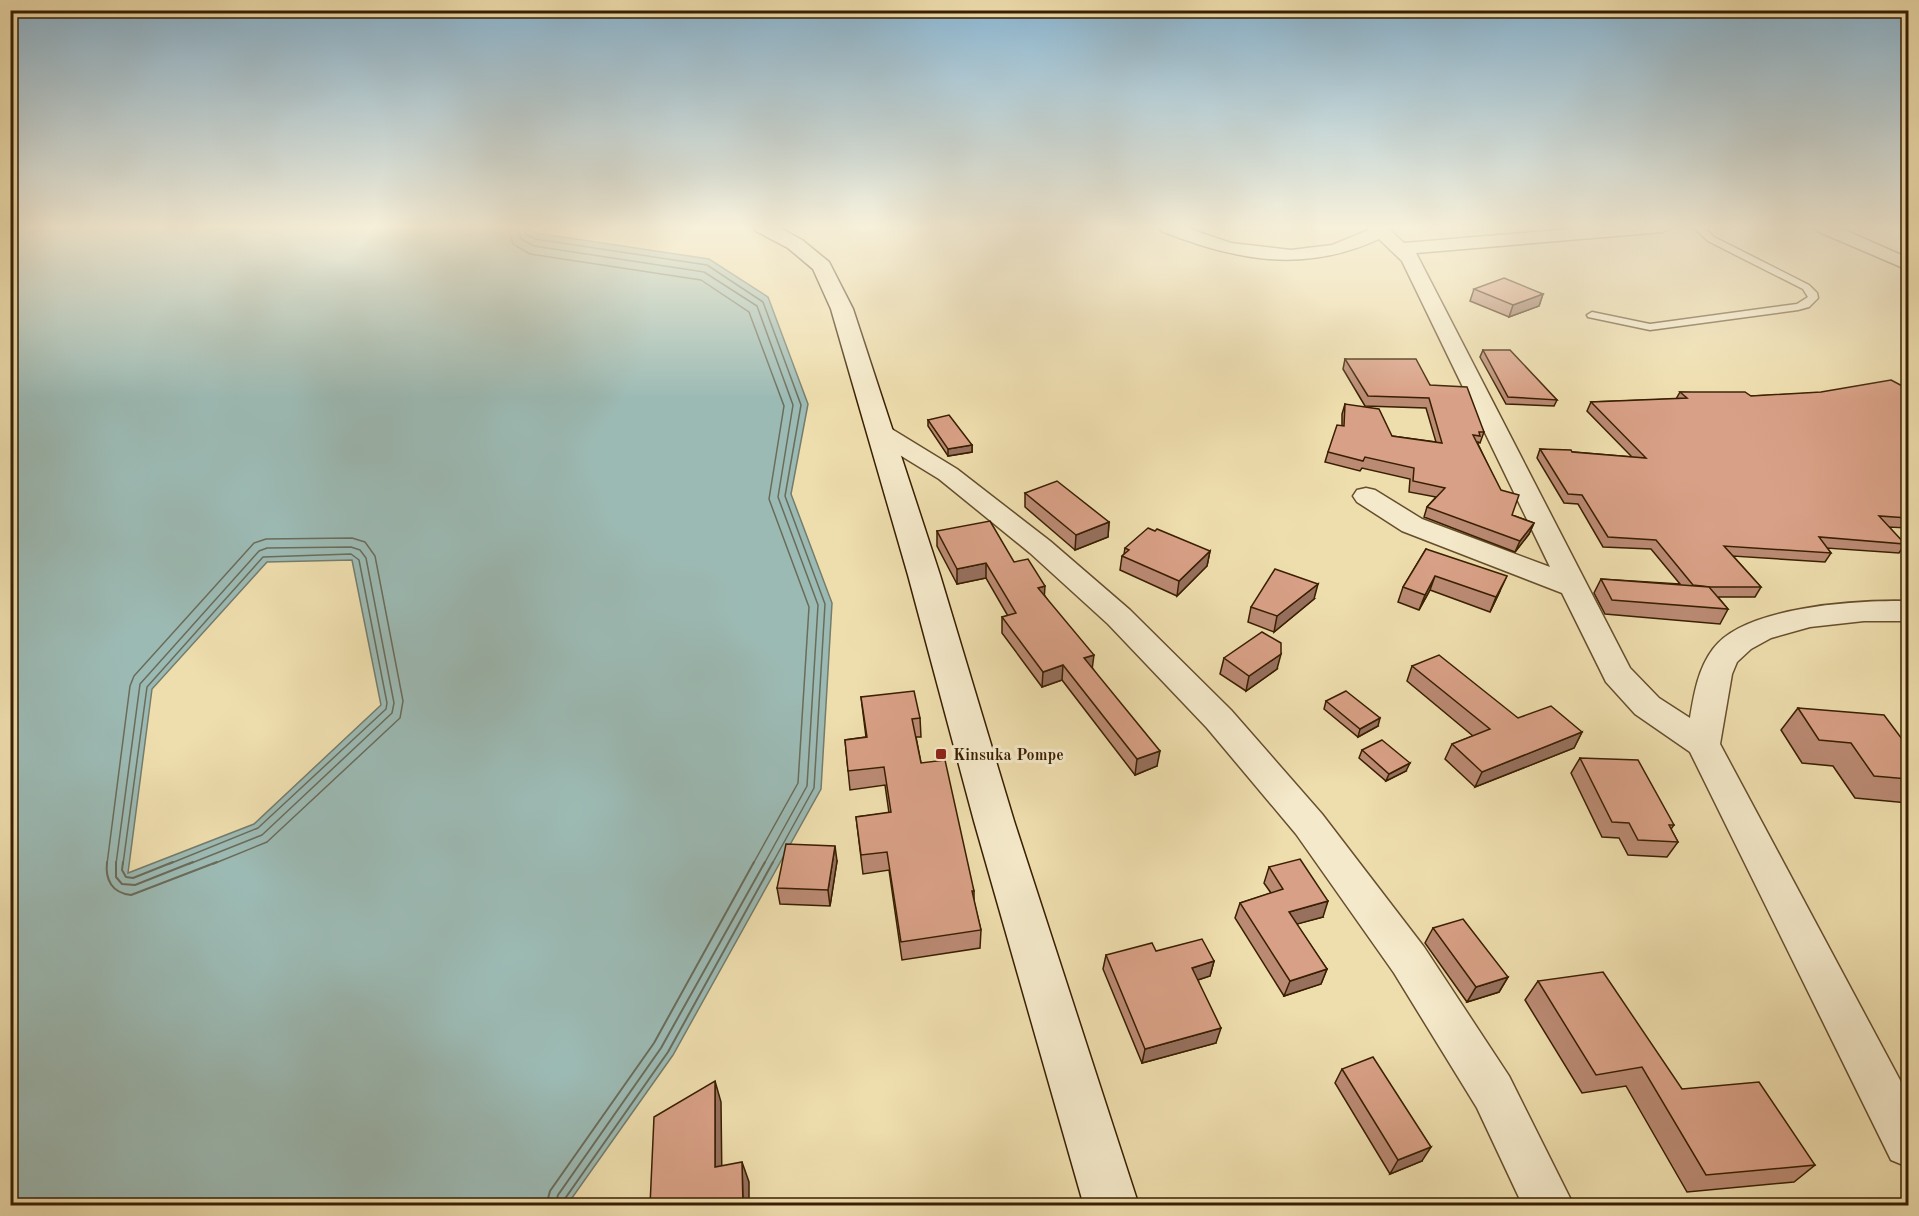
<svg xmlns="http://www.w3.org/2000/svg" width="1919" height="1216" font-family="'Old Standard TT',serif">
  <style>
    .water { fill: #9cbab4; stroke: #747c6c; stroke-width: 1.5; fill-rule: evenodd }
    .lines { fill: none; stroke-linecap: round; stroke-linejoin: round }
    .shore-far1 { stroke: #6a6c5a; stroke-width: 1.5 }
    .shore { stroke: #6a6c5a; stroke-width: 2 }
    .service-casing { stroke: #664e2c; stroke-width: 3 }
    .minor-casing { stroke: #664e2c; stroke-width: 3 }
    .secondary-casing { stroke: #391f01; stroke-width: 3 }
    .service { fill: #f4e9ca; fill-rule: evenodd }
    .minor { fill: #f4e9ca; fill-rule: evenodd }
    .secondary { fill: #f4e9ca; fill-rule: evenodd }
    .wall { fill: #ba8a73; stroke: #391f01; stroke-width: 1.5 }
    .shaded-wall { fill: #97705e; stroke: #391f01; stroke-width: 1.5 }
    .building { fill: #d8a086; stroke: #391f01; stroke-width: 1.5 }
    .poi-dot { fill: #8f2418; stroke: #f4e9ca; stroke-width: 2 }
    .labels { text-anchor: middle; stroke-width: 6; stroke-linejoin: round; paint-order: stroke }
    .poi-label { font-size: 16px; font-weight: bold; fill: #391f01; stroke: #f4e9ca; text-anchor: start }
  </style>
  <rect width="100%" height="100%" fill="#eeddad"/>
  <filter id="stains"><feTurbulence type="fractalNoise" baseFrequency=".00333" numOctaves="4"/><feColorMatrix values="0 0 0 0 .2 0 0 0 0 .09 0 0 0 0 .02 0 0 0 .5 -.17"/></filter>
  <radialGradient id="worn" r=".72"><stop offset=".6" stop-color="#630" stop-opacity="0"/><stop offset="1" stop-color="#630" stop-opacity=".3"/></radialGradient>
  <!-- water -->
  <path class="water" d="M 10,227 L 525,227 L 536,233 L 709,259 L 768,297 L 808,404 L 791,494 L 832,603 L 821,789 L 673,1055 L 567,1205 L 11,1205 ZM 352,560 L 381,705 L 254,824 L 128,873 L 152,689 L 267,562 Z"/>
  <g class="lines">
    <!-- shore-far1 -->
    <g class="shore-far1">
      <polyline points="508,227 513,244 530,254 701,280 749,312 784,406 769,499 809,607 798,783 753,864"/>
      <polyline points="517,227 521,239 534,246 704,272 757,306 793,405 778,497 818,605 807,786 764,864"/>
      <polyline points="524,227 526,234 535,239 707,265 763,302 801,405 785,496 825,604 814,788 772,864"/>
      <polyline points="107,864 130,686 134,676 254,543 266,539 352,538 365,542 375,556 403,701 400,718 267,842 213,864"/>
      <polyline points="116,864 140,684 259,551 267,548 351,547 360,550 366,558 394,703 392,713 262,835 189,864"/>
      <polyline points="123,864 147,687 263,557 351,554 359,560 387,703 386,709 258,828 169,864"/>
    </g>
    <!-- shore -->
    <g class="shore">
      <path d="M 107,862 C 105,880 112,893 131,895 L 217,862"/>
      <polyline points="116,862 116,877 122,884 135,885 193,862"/>
      <polyline points="123,862 122,870 126,877 133,878 173,862"/>
      <polyline points="546,1206 550,1191 654,1043 754,862"/>
      <polyline points="555,1206 558,1195 661,1048 765,862"/>
      <polyline points="563,1206 564,1200 668,1052 773,862"/>
    </g>
    <defs>
      <polygon id="service" points="1693,227 1703,227 1714,237 1809,285 1817,293 1818,298 1809,307 1798,310 1650,330 1588,317 1587,315 1592,312 1650,324 1797,304 1808,297 1803,289 1708,241"/>
      <g id="minor">
        <path d="M 1159,227 L 1184,227 L 1231,243 L 1291,250 L 1332,245 L 1369,230 L 1368,227 L 1387,227 L 1404,243 L 1596,227 L 1671,227 L 1663,232 L 1416,253 L 1630,668 L 1659,698 L 1690,718 C 1694,694 1698,669 1713,649 C 1744,606 1859,600 1908,601 L 1908,621 L 1864,621 L 1810,627 L 1771,638 L 1751,649 L 1737,662 L 1732,674 L 1720,744 L 1908,1095 L 1908,1167 L 1891,1160 L 1690,752 L 1635,714 L 1606,682 L 1562,593 L 1402,531 L 1357,502 L 1353,496 L 1357,490 L 1366,488 L 1375,490 L 1422,519 L 1550,567 L 1402,261 L 1379,239 C 1303,274 1235,260 1161,231 Z"/>
        <polygon points="1815,227 1838,227 1908,258 1908,270 1817,231"/>
        <polygon points="881,426 890,428 957,469 1050,541 1130,610 1231,710 1322,814 1424,947 1509,1076 1574,1206 1523,1206 1477,1108 1394,973 1296,834 1207,728 1108,624 1030,553 939,479 872,438 869,433 872,428"/>
      </g>
      <polygon id="secondary" points="754,227 778,227 802,240 829,262 853,309 940,575 1014,821 1139,1206 1084,1206 974,821 908,575 831,309 813,269 788,248 756,231"/>
    </defs>
    <!-- service casing -->
    <use href="#service" class="service-casing"/>
    <!-- minor casing -->
    <use href="#minor" class="minor-casing"/>
    <!-- secondary casing -->
    <use href="#secondary" class="secondary-casing"/>
    <!-- service -->
    <use href="#service" class="service"/>
    <!-- minor -->
    <use href="#minor" class="minor"/>
    <!-- secondary -->
    <use href="#secondary" class="secondary"/>
  </g>
  <!-- wall -->
  <g class="wall">
    <polygon points="1474,289 1543,294 1539,306 1509,317 1470,301"/>
    <polygon points="1483,350 1557,400 1554,406 1506,404 1480,357"/>
    <polygon points="1345,359 1430,385 1484,432 1480,443 1478,442 1478,444 1512,515 1534,523 1529,534 1515,552 1424,517 1427,507 1436,497 1409,492 1410,479 1362,468 1360,471 1325,462 1328,452 1342,426 1342,414 1345,404 1392,436 1436,442 1426,408 1365,406 1343,369"/>
    <polygon points="1908,389 1908,528 1889,527 1905,544 1899,553 1827,548 1831,553 1825,562 1733,556 1761,587 1755,597 1718,597 1728,609 1720,624 1605,614 1594,593 1601,579 1680,584 1651,549 1603,547 1578,504 1564,503 1537,458 1540,449 1632,457 1587,411 1591,402 1676,399 1680,392 1751,396"/>
    <polygon points="928,420 972,445 972,452 948,456 928,426"/>
    <polygon points="1025,493 1109,522 1108,537 1075,550 1025,507"/>
    <polygon points="937,531 1014,562 1045,596 1157,766 1135,775 1062,680 1042,687 1002,633 1002,617 1008,616 986,578 957,584 937,546"/>
    <polygon points="1125,548 1210,551 1207,566 1177,596 1120,570 1122,556 1124,554"/>
    <polygon points="1426,549 1500,591 1490,612 1430,590 1419,610 1398,602 1403,587"/>
    <polygon points="1314,599 1274,632 1248,622 1251,607"/>
    <polygon points="1908,630 1908,638 1905,634"/>
    <polygon points="1224,658 1277,669 1246,691 1220,674"/>
    <polygon points="1412,666 1518,718 1582,732 1574,748 1475,787 1445,759 1452,744 1473,736 1407,681"/>
    <polygon points="861,697 920,718 921,737 916,737 921,763 974,891 974,902 981,930 980,948 902,960 889,870 863,874 856,817 889,813 885,785 850,790 845,740 866,737"/>
    <polygon points="1326,701 1378,726 1358,737 1324,709"/>
    <polygon points="1798,708 1908,747 1908,803 1855,798 1833,766 1802,763 1781,730"/>
    <polygon points="1362,750 1406,771 1386,781 1359,758"/>
    <polygon points="1580,758 1674,825 1671,829 1678,842 1667,857 1628,855 1619,838 1602,837 1571,773"/>
    <polygon points="837,861 830,906 780,904 777,888"/>
    <polygon points="1269,867 1323,917 1296,924 1327,969 1321,984 1284,996 1235,918 1240,903 1271,893 1264,883"/>
    <polygon points="1433,928 1508,977 1499,992 1467,1002 1425,943"/>
    <polygon points="1156,951 1214,961 1210,976 1198,980 1216,1043 1142,1063 1103,969 1106,955"/>
    <polygon points="1538,981 1682,1089 1815,1165 1794,1182 1687,1192 1626,1086 1582,1093 1525,1000"/>
    <polygon points="1342,1069 1422,1161 1390,1174 1335,1083"/>
  </g>
  <!-- shaded-wall -->
  <g class="shaded-wall">
    <polygon points="1543,294 1539,306 1509,317 1513,305"/>
    <polygon points="972,445 972,452 948,456 948,449"/>
    <polygon points="1109,522 1108,537 1075,550 1076,535"/>
    <polygon points="1534,523 1529,534 1515,552 1520,541"/>
    <polygon points="1210,551 1207,566 1177,596 1179,581"/>
    <polygon points="986,563 986,578 957,584 957,569"/>
    <polygon points="1435,576 1430,590 1419,610 1425,595"/>
    <polygon points="1507,576 1500,591 1490,612 1496,597"/>
    <polygon points="1318,584 1314,599 1274,632 1277,616"/>
    <polygon points="1045,586 1044,601 1038,588"/>
    <polygon points="1281,654 1277,669 1246,691 1249,676"/>
    <polygon points="1094,655 1092,670 1084,658"/>
    <polygon points="1063,665 1062,680 1042,687 1043,672"/>
    <polygon points="1380,718 1378,726 1358,737 1360,729"/>
    <polygon points="1582,732 1574,748 1475,787 1482,772"/>
    <polygon points="1160,751 1157,766 1135,775 1137,759"/>
    <polygon points="1410,763 1406,771 1386,781 1389,774"/>
    <polygon points="835,846 837,861 830,906 828,890"/>
    <polygon points="1328,901 1323,917 1283,928 1289,912"/>
    <polygon points="1214,961 1210,976 1188,983 1192,968"/>
    <polygon points="1327,969 1321,984 1284,996 1290,981"/>
    <polygon points="1508,977 1499,992 1467,1002 1476,987"/>
    <polygon points="1221,1028 1216,1043 1142,1063 1145,1049"/>
    <polygon points="715,1081 721,1102 722,1187 715,1167"/>
    <polygon points="1431,1147 1422,1161 1390,1174 1398,1160"/>
    <polygon points="742,1162 749,1182 749,1206 743,1206"/>
  </g>
  <!-- building -->
  <g class="building">
    <polygon points="1504,278 1543,294 1513,305 1474,289"/>
    <polygon points="1483,350 1510,350 1557,400 1508,397"/>
    <polygon points="1345,359 1416,359 1430,385 1467,387 1484,432 1479,432 1480,436 1473,435 1501,490 1519,495 1512,515 1534,523 1520,541 1427,507 1445,488 1413,481 1414,468 1365,457 1363,461 1328,452 1337,425 1344,426 1345,404 1379,409 1392,436 1442,443 1429,398 1368,396"/>
    <polygon points="1891,380 1908,389 1908,518 1879,516 1905,544 1819,537 1831,553 1724,546 1761,587 1710,587 1693,585 1656,540 1608,537 1582,495 1568,494 1540,449 1571,450 1572,452 1646,458 1591,402 1687,398 1680,392 1745,392 1751,396 1821,392"/>
    <polygon points="949,415 972,445 948,449 928,420"/>
    <polygon points="1057,481 1109,522 1076,535 1025,493"/>
    <polygon points="990,521 1014,562 1028,559 1045,586 1038,588 1094,655 1084,658 1160,751 1137,759 1063,665 1043,672 1002,617 1016,613 986,563 957,569 937,531"/>
    <polygon points="1148,528 1155,531 1157,529 1210,551 1179,581 1122,556 1129,550 1125,548"/>
    <polygon points="1426,549 1507,576 1496,597 1435,576 1425,595 1403,587"/>
    <polygon points="1275,569 1318,584 1277,616 1251,607"/>
    <polygon points="1601,579 1709,587 1728,609 1612,600"/>
    <polygon points="1262,632 1281,643 1281,654 1249,676 1224,658"/>
    <polygon points="1439,655 1518,718 1551,706 1582,732 1482,772 1452,744 1490,729 1412,666"/>
    <polygon points="914,691 920,718 912,719 921,763 945,760 974,891 972,891 981,930 901,942 887,852 861,855 856,817 891,812 884,767 848,771 845,740 867,737 861,697"/>
    <polygon points="1346,691 1380,718 1360,729 1326,701"/>
    <polygon points="1798,708 1884,715 1908,747 1908,779 1874,776 1851,743 1819,740"/>
    <polygon points="1382,740 1410,763 1389,774 1362,750"/>
    <polygon points="1580,758 1638,760 1674,825 1669,825 1678,842 1638,840 1629,823 1612,822"/>
    <polygon points="786,844 835,846 828,890 777,888"/>
    <polygon points="1300,859 1328,901 1289,912 1327,969 1290,981 1240,903 1283,889 1269,867"/>
    <polygon points="1463,919 1508,977 1476,987 1433,928"/>
    <polygon points="1202,939 1214,961 1192,968 1221,1028 1145,1049 1106,955 1152,943 1156,951"/>
    <polygon points="1603,972 1682,1089 1759,1082 1815,1165 1706,1175 1642,1067 1596,1075 1538,981"/>
    <polygon points="1373,1057 1431,1147 1398,1160 1342,1069"/>
    <polygon points="715,1081 715,1167 742,1162 743,1206 650,1206 654,1117"/>
  </g>
  <!-- sky -->
  <linearGradient id="sky" x2="0" y2="1"><stop stop-color="#89b6d3"/><stop offset="0.57" stop-color="#f7f0da"/><stop offset="1" stop-color="#f7f0da" stop-opacity="0"/></linearGradient>
  <rect width="1919" height="398" fill="url(#sky)"/>
  <!-- markers -->
  <rect class="poi-dot" x="935" y="748" width="12" height="12" rx="3"/>
  <g class="labels">
    <!-- poi labels -->
    <g class="poi-label">
      <text x="953" y="760">Kinsuka Pompe</text>
    </g>
  </g>
  <!-- margin -->
  <rect width="1919" height="1216" fill="none" stroke="#eeddad" stroke-width="36"/>
  <rect x="12" y="12" width="1895" height="1192" fill="none" stroke="#391f01" stroke-width="3"/>
  <rect x="18" y="18" width="1883" height="1180" fill="none" stroke="#391f01" stroke-width="1.5"/>
  <rect width="100%" height="100%" filter="url(#stains)"/>
  <rect width="100%" height="100%" fill="url(#worn)"/>
</svg>
